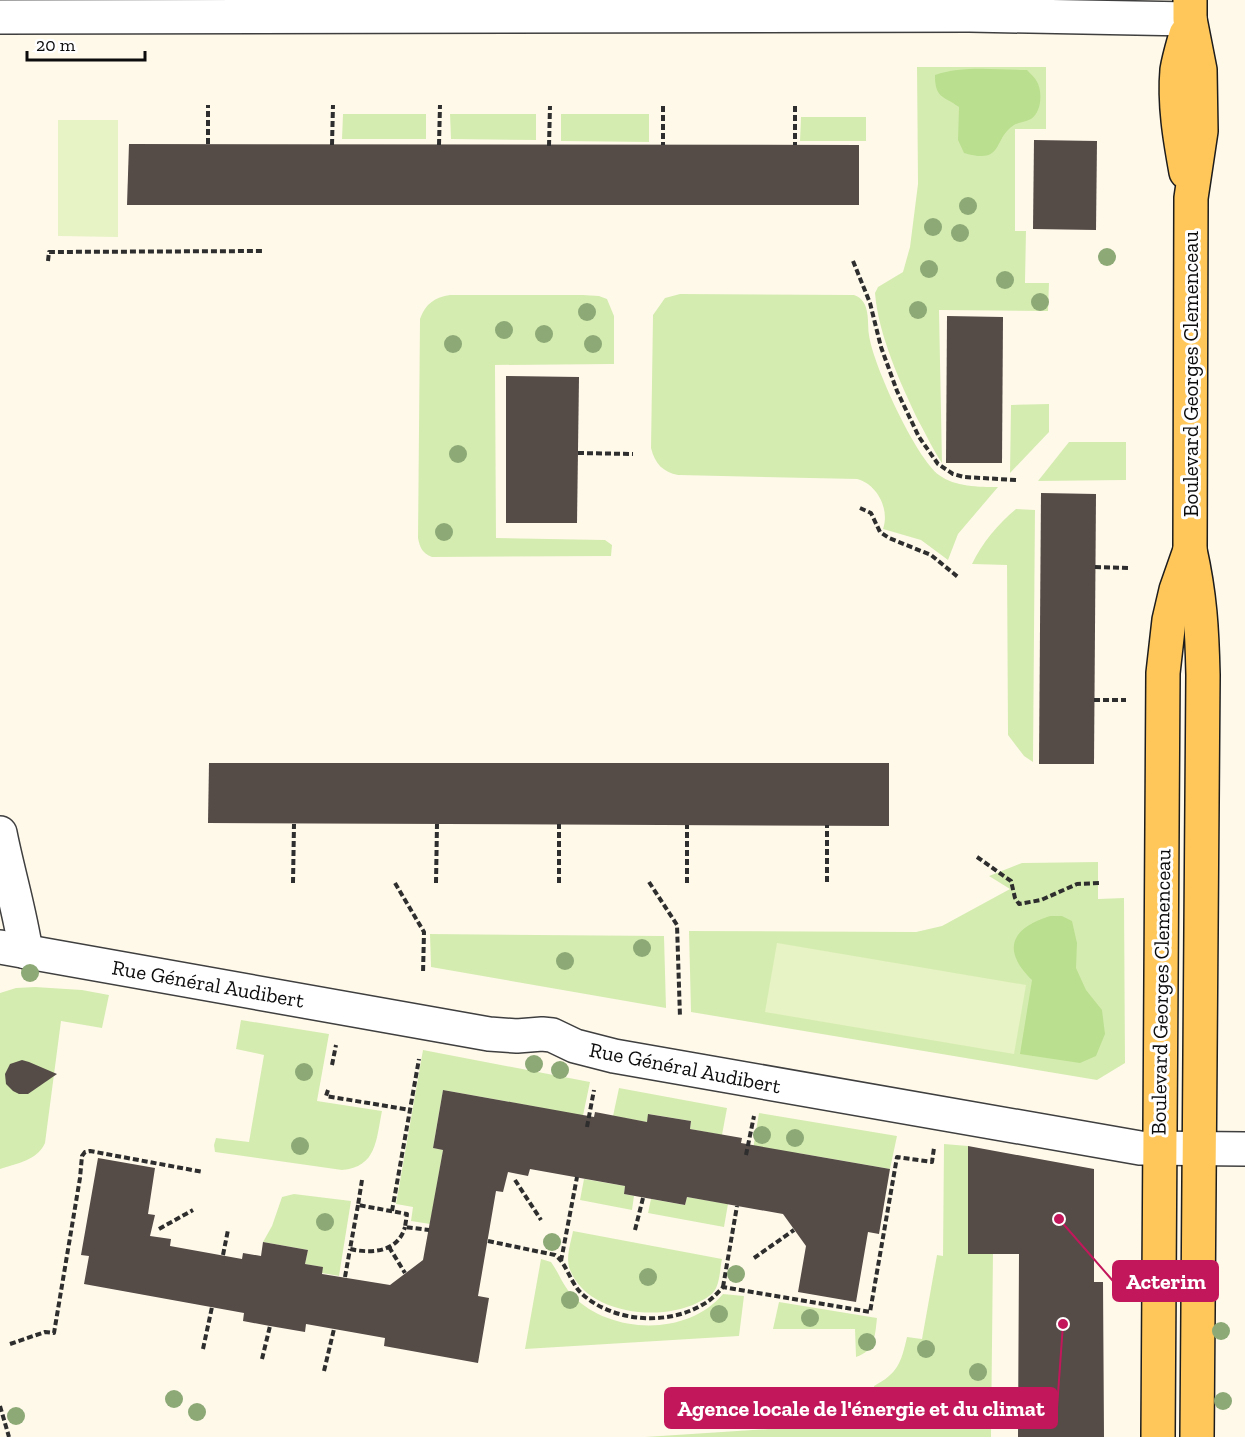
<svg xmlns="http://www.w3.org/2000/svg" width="1245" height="1437" font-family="'Zilla Slab',serif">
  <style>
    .green { fill: #d5ecb1 }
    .forest { fill: #badf8f }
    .pitch { fill: #e7f3c4 }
    .building { fill: #554b47 }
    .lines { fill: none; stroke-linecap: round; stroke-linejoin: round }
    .minor-casing { stroke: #3f3f3f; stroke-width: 36 }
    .major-casing { stroke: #1d1d1d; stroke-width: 36 }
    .path { stroke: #2e2e2e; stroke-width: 4; stroke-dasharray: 6 3; stroke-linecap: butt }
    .minor { stroke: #fff; stroke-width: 33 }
    .major { stroke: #ffc75a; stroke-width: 33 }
    .tree { fill: #8da976 }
    .labels { text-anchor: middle; stroke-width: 6; stroke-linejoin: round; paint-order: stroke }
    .street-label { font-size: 21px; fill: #0c0c0c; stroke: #fff }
    .leader { fill: none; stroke: #c2185b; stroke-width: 2 }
    .callout-dot { fill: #c2185b; stroke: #fff; stroke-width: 2 }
    .callout { fill: #c2185b; stroke: #c2185b; stroke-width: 2 }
    .callout-label { font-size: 22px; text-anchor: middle; font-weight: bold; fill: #fff }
  </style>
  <rect width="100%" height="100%" fill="#fff9ea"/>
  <!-- green -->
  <g class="green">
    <path d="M 917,67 L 1046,67 L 1046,129 L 1015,129 L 1015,231 L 1026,231 L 1025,283 L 1049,283 L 1048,311 L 939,310 L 942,463 C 933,450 927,436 919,422 C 901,385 878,334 875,293 L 878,287 L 903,272 L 910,247 L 918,184 Z"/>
    <polygon points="343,114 426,114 426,139 342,139"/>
    <polygon points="450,114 536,114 536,140 451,139"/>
    <polygon points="561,114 649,114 649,142 561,141"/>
    <polygon points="801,117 866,117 866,141 800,141"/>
    <path d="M 680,294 L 854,295 C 871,301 867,321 869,335 C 873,365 916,458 939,475 C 955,487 979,487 998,487 L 958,534 L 948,560 L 921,540 L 883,529 C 890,509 877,484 857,479 L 678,475 C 663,472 655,464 651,448 L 653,315 L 665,298 Z"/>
    <path d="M 450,295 L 583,295 L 599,296 L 607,299 L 614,316 L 614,364 L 495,365 L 496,538 L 605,540 L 612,545 L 611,556 L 432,557 C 422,553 420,548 418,538 L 420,319 C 425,304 435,297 450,295 Z"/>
    <polygon points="1049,404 1049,432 1010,473 1011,405"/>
    <polygon points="1069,442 1126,442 1126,480 1038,481"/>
    <path d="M 1016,509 L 1035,510 L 1033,762 L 1024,756 L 1008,735 L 1007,565 L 972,564 C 982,543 998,524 1016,509 Z"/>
    <polygon points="1098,862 1098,899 1124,898 1125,1063 1097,1080 691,1012 689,931 916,932 942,926 1010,889 989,876 1022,863"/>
    <polygon points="430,934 664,936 666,1008 431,967"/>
    <path d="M 35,987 L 82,990 L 109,995 L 102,1028 L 61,1021 L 45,1143 C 37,1161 17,1163 0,1169 L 0,993 L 16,988 Z"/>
    <path d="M 241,1020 L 329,1034 L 317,1101 L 382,1111 C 376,1140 377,1167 342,1170 L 215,1152 L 214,1145 L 216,1138 L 249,1142 L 264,1055 L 236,1049 Z"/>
    <polygon points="423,1050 590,1082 581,1125 538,1107 443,1090 433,1148 443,1150 430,1224 411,1221 413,1207 396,1204"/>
    <polygon points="619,1088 727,1108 722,1135 690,1129 691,1121 649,1114 647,1122 613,1116"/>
    <polygon points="759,1113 897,1136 890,1169 798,1153 752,1155"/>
    <path d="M 944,1144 L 968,1146 L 993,1254 L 991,1437 L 645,1437 L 876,1422 L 874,1386 C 898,1373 901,1363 907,1337 L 922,1339 L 937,1255 L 943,1256 Z"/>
    <polygon points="584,1179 625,1186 624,1194 634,1196 632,1210 580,1200"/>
    <polygon points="294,1194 351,1201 339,1276 322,1273 322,1267 305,1264 308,1250 263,1242 272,1226 282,1197"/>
    <polygon points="687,1197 728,1204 724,1227 648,1213 651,1199 685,1205"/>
    <path d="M 573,1231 L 722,1259 C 720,1268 720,1282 715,1290 C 711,1296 703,1300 697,1303 C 659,1322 584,1314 569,1267 C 566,1256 571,1242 573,1231 Z"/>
    <path d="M 541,1259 L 551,1262 C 559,1273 563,1286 573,1296 C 610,1334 687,1337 723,1294 L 744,1296 L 739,1336 L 525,1349 Z"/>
    <path d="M 779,1302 L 877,1318 C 875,1336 875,1351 856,1357 L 855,1329 L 773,1329 Z"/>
  </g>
  <!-- forest -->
  <g class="forest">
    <path d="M 1027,70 C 1030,73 1034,77 1036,80 C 1043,90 1042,112 1031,119 C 1026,122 1019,122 1014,125 C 992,139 1005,165 964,153 L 958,140 L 959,107 C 942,95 935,98 935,75 C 963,65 998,70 1027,70 Z"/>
    <path d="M 1050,916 L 1062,916 L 1072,921 L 1077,943 L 1076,968 L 1086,990 L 1102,1010 L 1105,1034 L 1096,1056 L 1080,1063 L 1020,1054 L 1032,980 C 1001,950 1011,928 1050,916 Z"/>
  </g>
  <!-- pitch -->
  <g class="pitch">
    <polygon points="58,120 118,120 118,237 58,236"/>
    <polygon points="777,943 1026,985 1014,1054 765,1012"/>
  </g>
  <!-- building -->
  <g class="building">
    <polygon points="1034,140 1097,141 1096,230 1033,229"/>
    <polygon points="129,144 859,145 859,205 127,205"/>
    <polygon points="947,316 1003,317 1002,463 946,463"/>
    <polygon points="506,376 579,377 577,523 506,523"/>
    <polygon points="1041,493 1096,494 1094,764 1039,764"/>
    <polygon points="209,763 889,763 889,826 208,823"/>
    <polygon points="22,1060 29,1062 57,1074 28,1094 19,1094 13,1091 6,1084 5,1074 10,1064"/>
    <polygon points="443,1090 594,1117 595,1112 647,1122 648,1114 691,1121 690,1129 742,1138 741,1143 890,1169 879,1234 868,1232 856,1302 798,1292 806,1246 783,1214 687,1197 685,1205 624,1194 625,1186 530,1169 528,1176 508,1172 503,1192 496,1191 478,1296 489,1298 478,1363 384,1346 385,1338 306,1324 305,1332 270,1326 243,1321 244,1313 84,1284 89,1256 81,1255 98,1158 155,1168 148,1214 155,1215 150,1236 171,1239 170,1246 242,1259 243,1253 261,1256 263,1242 308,1250 305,1264 323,1267 322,1274 390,1285 423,1260 443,1150 433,1148"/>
    <polygon points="968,1146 1094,1169 1094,1282 1103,1282 1104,1437 1018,1437 1019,1254 968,1254"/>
  </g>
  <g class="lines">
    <defs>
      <g id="minor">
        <polyline points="0,17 969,15 1190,19"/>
        <path d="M 0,833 C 8,873 20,912 26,952"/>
        <polyline points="0,947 489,1034 517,1036 542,1034 552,1035 575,1046 614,1056 1140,1148 1245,1149"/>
      </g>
      <g id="major">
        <path d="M 1190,0 L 1190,19 L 1200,70 L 1201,131 L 1191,198 L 1190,550 C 1200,595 1202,629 1203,675 L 1197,1437"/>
        <path d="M 1186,34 C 1183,45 1179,58 1177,70 C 1174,104 1180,139 1186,172"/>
        <polyline points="1158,1437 1163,673 1169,620 1176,590 1190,550"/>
      </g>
    </defs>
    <!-- minor casing -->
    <use href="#minor" class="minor-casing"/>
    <!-- major casing -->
    <use href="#major" class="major-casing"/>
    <!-- path -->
    <g class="path">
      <polyline points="663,106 663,145"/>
      <polyline points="795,106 795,145"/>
      <polyline points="208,144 208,105"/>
      <polyline points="332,145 333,105"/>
      <polyline points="439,145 440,105"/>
      <polyline points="549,146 550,106"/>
      <polyline points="48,261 49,252 264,251"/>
      <polyline points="853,261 870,303 881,347 897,391 919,437 938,464 953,474 964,477 1016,480"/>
      <polyline points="578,453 633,454"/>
      <polyline points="860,508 871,513 880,532 889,538 931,555 958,577"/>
      <polyline points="1095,567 1130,568"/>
      <polyline points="1094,700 1126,700"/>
      <polyline points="977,857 1011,881 1015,898 1019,904 1041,900 1077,884 1101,883"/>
      <polyline points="649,882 677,925 680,1017"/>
      <polyline points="827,882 827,825"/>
      <polyline points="293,883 294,824"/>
      <polyline points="395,883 424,932 423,974"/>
      <polyline points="436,883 437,824"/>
      <polyline points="559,883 559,824"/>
      <polyline points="687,883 687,825"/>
      <polyline points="332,1065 336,1045"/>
      <polyline points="328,1090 326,1096 410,1110"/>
      <polyline points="587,1127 594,1090"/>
      <polyline points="746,1155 754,1116"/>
      <polyline points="362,1180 358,1205 407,1214 405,1227 429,1230"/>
      <polyline points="515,1180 541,1220"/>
      <path d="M 358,1205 L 350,1249 C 372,1254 398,1252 405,1227"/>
      <polyline points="392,1211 419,1059"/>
      <polyline points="159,1229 193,1210"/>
      <polyline points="635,1230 643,1198"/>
      <path d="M 488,1241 L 555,1255 C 566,1262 570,1282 581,1293 C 612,1322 666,1326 702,1305 C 710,1301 717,1294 723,1287 L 870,1312 L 897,1157 L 932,1162 L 934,1148"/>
      <polyline points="389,1247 405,1273"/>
      <polyline points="223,1255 228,1230"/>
      <polyline points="754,1258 794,1230"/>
      <polyline points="561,1261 577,1177"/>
      <polyline points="345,1277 350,1249"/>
      <polyline points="723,1287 737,1206"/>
      <polyline points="10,1344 45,1332 54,1333 80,1178 82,1156 85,1152 90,1151 203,1172"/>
      <polyline points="203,1349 212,1307"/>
      <polyline points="262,1359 270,1326"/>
      <polyline points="324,1371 334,1329"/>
      <polyline points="0,1406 9,1437"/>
    </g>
    <!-- minor -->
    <use href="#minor" class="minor"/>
    <!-- major -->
    <use href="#major" class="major"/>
  </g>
  <!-- trees -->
  <g class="tree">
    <circle cx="968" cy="206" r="9"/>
    <circle cx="933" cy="227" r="9"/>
    <circle cx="960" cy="233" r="9"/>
    <circle cx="1107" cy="257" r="9"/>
    <circle cx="929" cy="269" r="9"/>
    <circle cx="1005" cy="280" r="9"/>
    <circle cx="1040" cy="302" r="9"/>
    <circle cx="918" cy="310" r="9"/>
    <circle cx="587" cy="312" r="9"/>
    <circle cx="504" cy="330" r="9"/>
    <circle cx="544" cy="334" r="9"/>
    <circle cx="453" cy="344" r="9"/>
    <circle cx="593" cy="344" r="9"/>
    <circle cx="458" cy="454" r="9"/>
    <circle cx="444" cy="532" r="9"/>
    <circle cx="642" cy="948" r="9"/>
    <circle cx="565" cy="961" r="9"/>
    <circle cx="30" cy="973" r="9"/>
    <circle cx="534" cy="1064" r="9"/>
    <circle cx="560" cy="1070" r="9"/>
    <circle cx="304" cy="1072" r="9"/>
    <circle cx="762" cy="1135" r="9"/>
    <circle cx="795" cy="1138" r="9"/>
    <circle cx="300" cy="1146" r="9"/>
    <circle cx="325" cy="1222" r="9"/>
    <circle cx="552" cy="1242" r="9"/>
    <circle cx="736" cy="1274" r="9"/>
    <circle cx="648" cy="1277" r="9"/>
    <circle cx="570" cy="1300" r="9"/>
    <circle cx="719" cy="1314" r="9"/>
    <circle cx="810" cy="1318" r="9"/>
    <circle cx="1221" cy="1331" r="9"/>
    <circle cx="867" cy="1342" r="9"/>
    <circle cx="926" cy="1349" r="9"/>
    <circle cx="978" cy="1372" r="9"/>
    <circle cx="174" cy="1399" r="9"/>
    <circle cx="1223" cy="1401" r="9"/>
    <circle cx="197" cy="1412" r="9"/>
    <circle cx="16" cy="1416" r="9"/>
  </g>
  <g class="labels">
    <!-- street labels -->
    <g class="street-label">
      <text transform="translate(1191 374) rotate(-90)" y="7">Boulevard Georges Clemenceau</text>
      <text transform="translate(208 984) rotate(10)" y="7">Rue Général Audibert</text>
      <text transform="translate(1161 992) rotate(-89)" y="7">Boulevard Georges Clemenceau</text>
      <text transform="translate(685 1068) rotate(11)" y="7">Rue Général Audibert</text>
    </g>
  </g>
  <!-- callouts -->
  <path class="leader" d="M1059 1219L1113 1281M1063 1324L1057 1408"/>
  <g class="callout-dot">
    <circle cx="1059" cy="1219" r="6"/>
    <circle cx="1063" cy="1324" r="6"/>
  </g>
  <g class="callout">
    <rect x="1113" y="1261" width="105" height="40" rx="6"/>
    <rect x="665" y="1388" width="392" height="40" rx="6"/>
  </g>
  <g class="callout-label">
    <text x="1166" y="1289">Acterim</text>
    <text x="861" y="1416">Agence locale de l'énergie et du climat</text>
  </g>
  <!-- scale -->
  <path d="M27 51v9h118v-9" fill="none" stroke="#0c0c0c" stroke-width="3"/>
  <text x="36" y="51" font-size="18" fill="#0c0c0c" stroke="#ffffff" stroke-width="4.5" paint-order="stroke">20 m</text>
</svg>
